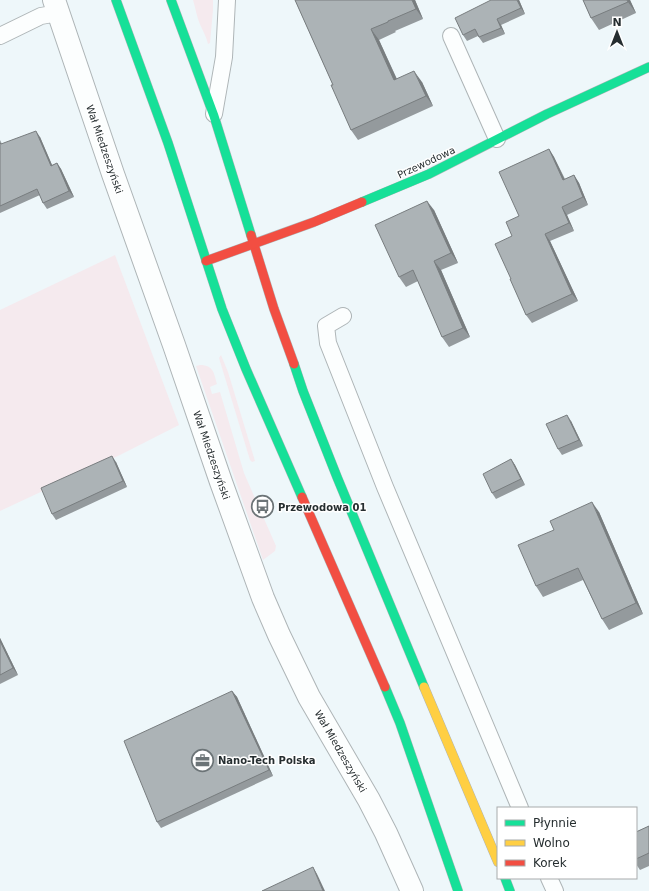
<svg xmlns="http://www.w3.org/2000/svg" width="649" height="891" font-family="'DejaVu Sans',sans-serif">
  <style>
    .green { fill: #f5eaee }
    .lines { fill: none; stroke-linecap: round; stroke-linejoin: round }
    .lane-casing { stroke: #aeb5b7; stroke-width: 18 }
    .street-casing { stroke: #aeb5b7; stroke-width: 24 }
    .fast-casing { stroke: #aeb5b7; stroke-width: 10 }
    .slow-casing { stroke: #aeb5b7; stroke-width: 10 }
    .jam-casing { stroke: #aeb5b7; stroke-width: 10 }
    .lane { stroke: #fcfefe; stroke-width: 16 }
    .street { stroke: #fcfefe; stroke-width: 22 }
    .fast { stroke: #16e098; stroke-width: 9 }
    .slow { stroke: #ffcf43; stroke-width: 9 }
    .jam { stroke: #f24e42; stroke-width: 9 }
    .wall { fill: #949a9d }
    .shaded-wall { fill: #787d7f }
    .building { fill: #acb3b6; stroke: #787d7f }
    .labels { text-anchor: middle; stroke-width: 3; stroke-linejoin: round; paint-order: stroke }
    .street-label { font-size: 10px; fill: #262e30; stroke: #fff }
    .poi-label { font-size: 10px; font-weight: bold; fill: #262e30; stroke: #fff; text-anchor: start }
  </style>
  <rect width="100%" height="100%" fill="#eef7fa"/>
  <!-- green -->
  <g class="green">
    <path d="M 193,0 L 213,0 L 213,10 L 210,43 L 208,44 C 206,35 201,28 198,19 C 196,13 195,6 193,0 Z"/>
    <polygon points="115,255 179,425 120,455 0,511 0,310"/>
    <polygon points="221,355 228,372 255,461 252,462 250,460 219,358"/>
    <path d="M 200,365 C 214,365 214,374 217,384 L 210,387 L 212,394 L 220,392 L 244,473 L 276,546 L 275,551 L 263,560 L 196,366 Z"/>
  </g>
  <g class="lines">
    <defs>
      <g id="lane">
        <polyline points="0,36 41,16 58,13"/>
        <polyline points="451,36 497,139"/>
        <polyline points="214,114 224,57 227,0"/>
        <polyline points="343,316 326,326 328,343 385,487 520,808"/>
        <polyline points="549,878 555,891"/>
      </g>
      <polyline id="street" points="54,0 113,174 174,345 221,482 263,598 279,635 309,697 369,800 386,833 412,891"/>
      <g id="fast">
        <polyline points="116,0 168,143 222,309 246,369 302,497"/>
        <polyline points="171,0 214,116 251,235"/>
        <polyline points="362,202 429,174 547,114 649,67"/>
        <polyline points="294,364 303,391 337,477 424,687"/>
        <polyline points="385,687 400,723 458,891"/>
        <polyline points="505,878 510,891"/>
      </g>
      <polyline id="slow" points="424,687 498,862"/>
      <g id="jam">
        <polyline points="251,235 274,309 294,364"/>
        <polyline points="206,261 314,222 362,202"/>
        <polyline points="302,497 385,687"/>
      </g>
    </defs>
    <!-- lane casing -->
    <use href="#lane" class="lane-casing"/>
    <!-- street casing -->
    <use href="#street" class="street-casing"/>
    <!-- fast casing -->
    <use href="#fast" class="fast-casing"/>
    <!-- slow casing -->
    <use href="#slow" class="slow-casing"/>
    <!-- jam casing -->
    <use href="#jam" class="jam-casing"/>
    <!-- lane -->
    <use href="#lane" class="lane"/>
    <!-- street -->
    <use href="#street" class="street"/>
    <!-- fast -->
    <use href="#fast" class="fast"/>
    <!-- slow -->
    <use href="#slow" class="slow"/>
    <!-- jam -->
    <use href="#jam" class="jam"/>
  </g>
  <!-- wall -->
  <g class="wall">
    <polygon points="295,0 415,0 423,19 395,31 396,32 379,40 397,79 422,82 433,106 358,140 351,130 333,85"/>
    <polygon points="519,0 525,14 501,25 505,34 483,43 478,36 467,41 463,35"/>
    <polygon points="583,0 630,0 636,13 599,30 591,18"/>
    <polygon points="40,137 52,165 57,163 61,169 74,197 47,209 43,203 40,195 0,213 0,140 2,144"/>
    <polygon points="549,149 554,157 565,179 574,175 579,183 588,205 567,215 574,231 550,241 578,301 532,323 526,315 511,279 512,236 519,216"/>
    <polygon points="434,210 458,263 441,270 470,337 449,347 442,337 418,281 406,287 399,277"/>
    <polygon points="571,421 583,446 562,455 558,449"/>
    <polygon points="511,459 515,465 525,485 496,499 492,493"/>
    <polygon points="116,462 127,487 56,520 52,514"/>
    <polygon points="599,512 643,614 609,630 602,619 583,580 543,597 536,586"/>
    <polygon points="0,638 18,675 0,684"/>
    <polygon points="232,691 237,697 273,776 161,828 157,822"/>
    <polygon points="649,826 649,866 640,870 636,864 636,832"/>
  </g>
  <!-- shaded-wall -->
  <g class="shaded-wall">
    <polygon points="412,0 415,0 423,19 416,9"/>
    <polygon points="517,0 519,0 525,14 521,8"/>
    <polygon points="627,0 630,0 636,13 628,2"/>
    <polygon points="497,19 501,25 505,34 501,28"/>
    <polygon points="371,29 379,40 402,91 394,80"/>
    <polygon points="414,71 422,82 433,106 426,96"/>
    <polygon points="36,131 40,137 55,172 51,166"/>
    <polygon points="549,149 554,157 568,187 563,180"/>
    <polygon points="57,163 61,169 74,197 69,191"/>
    <polygon points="574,175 579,183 588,205 583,197"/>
    <polygon points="427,201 434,210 458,263 451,253"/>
    <polygon points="562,207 567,215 574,231 569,223"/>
    <polygon points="545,234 550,241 578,301 572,294"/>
    <polygon points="434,261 441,270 470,337 463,328"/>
    <polygon points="567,415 571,421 583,446 579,440"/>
    <polygon points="112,456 116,462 127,487 123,481"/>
    <polygon points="511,459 515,465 525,485 521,479"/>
    <polygon points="592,502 599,512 643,614 636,603"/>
    <polygon points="0,638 18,675 13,668 0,641"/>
    <polygon points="232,691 237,697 273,776 269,770"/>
    <polygon points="313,867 317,874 325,891 323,891"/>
  </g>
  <!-- building -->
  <g class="building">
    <polygon points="295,0 412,0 416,9 388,21 388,22 371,29 394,80 414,71 426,96 351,130 331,85 333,85"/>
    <polygon points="491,0 517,0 521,8 497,19 501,28 479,37 475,29 463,35 455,18"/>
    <polygon points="583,0 627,0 628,2 591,18"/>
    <polygon points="36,131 51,166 57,163 69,191 43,203 37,189 0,206 0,143 1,144"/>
    <polygon points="549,149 563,180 574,175 583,197 562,207 569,223 545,234 572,294 526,315 510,279 511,279 495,244 512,236 506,222 519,216 499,172"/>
    <polygon points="427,201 451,253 434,261 463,328 442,337 413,270 399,277 375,225"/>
    <polygon points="567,415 579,440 558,449 546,424"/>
    <polygon points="112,456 123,481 52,514 41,488"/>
    <polygon points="511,459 521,479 492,493 483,474"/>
    <polygon points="592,502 636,603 602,619 578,568 536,586 518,545 554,530 550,521"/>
    <polygon points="0,641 13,668 0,675"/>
    <polygon points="232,691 269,770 157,822 124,741"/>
    <polygon points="649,826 649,853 636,859 636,832"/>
    <polygon points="313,867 323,891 262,891"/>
  </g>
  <!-- icons -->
  <defs>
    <symbol id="bus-ring" viewBox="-11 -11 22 22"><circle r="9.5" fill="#fff" stroke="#6c7477" stroke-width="1.5"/><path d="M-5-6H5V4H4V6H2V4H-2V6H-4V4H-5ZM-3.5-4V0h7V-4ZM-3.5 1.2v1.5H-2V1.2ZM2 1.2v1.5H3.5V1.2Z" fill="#6c7477"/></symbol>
    <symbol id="office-ring" viewBox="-11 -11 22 22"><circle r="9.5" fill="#fff" stroke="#6c7477" stroke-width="1.5"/><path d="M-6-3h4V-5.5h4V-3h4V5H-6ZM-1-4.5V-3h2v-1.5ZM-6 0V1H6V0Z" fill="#6c7477"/></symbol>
  </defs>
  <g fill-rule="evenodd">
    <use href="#bus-ring" x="250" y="494" width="25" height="25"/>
    <use href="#office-ring" x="190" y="748" width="25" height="25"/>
  </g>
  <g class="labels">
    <!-- street labels -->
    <g class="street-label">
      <text transform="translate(105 149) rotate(71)" y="4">Wał Miedzeszyński</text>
      <text transform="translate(426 162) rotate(-25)" y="4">Przewodowa</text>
      <text transform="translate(212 455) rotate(71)" y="4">Wał Miedzeszyński</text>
      <text transform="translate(341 751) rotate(60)" y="4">Wał Miedzeszyński</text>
    </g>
    <!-- poi labels -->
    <g class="poi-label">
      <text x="278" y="511">Przewodowa 01</text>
      <text x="218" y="764">Nano-Tech Polska</text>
    </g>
  </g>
  <!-- legend -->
  <rect x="497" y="807" width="140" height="72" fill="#ffffff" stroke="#a8abac"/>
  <rect x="505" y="820" width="20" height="6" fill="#16e098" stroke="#a8abac"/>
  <text x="533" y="827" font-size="12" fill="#262e30">Płynnie</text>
  <rect x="505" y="840" width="20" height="6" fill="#ffcf43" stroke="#a8abac"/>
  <text x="533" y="847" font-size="12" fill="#262e30">Wolno</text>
  <rect x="505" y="860" width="20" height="6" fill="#f24e42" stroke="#a8abac"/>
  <text x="533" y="867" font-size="12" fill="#262e30">Korek</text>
  <!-- north arrow -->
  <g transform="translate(617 32)" stroke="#ffffff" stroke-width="3" paint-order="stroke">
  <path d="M0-3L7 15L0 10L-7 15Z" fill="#262e30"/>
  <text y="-6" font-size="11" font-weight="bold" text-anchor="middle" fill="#262e30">N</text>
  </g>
</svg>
